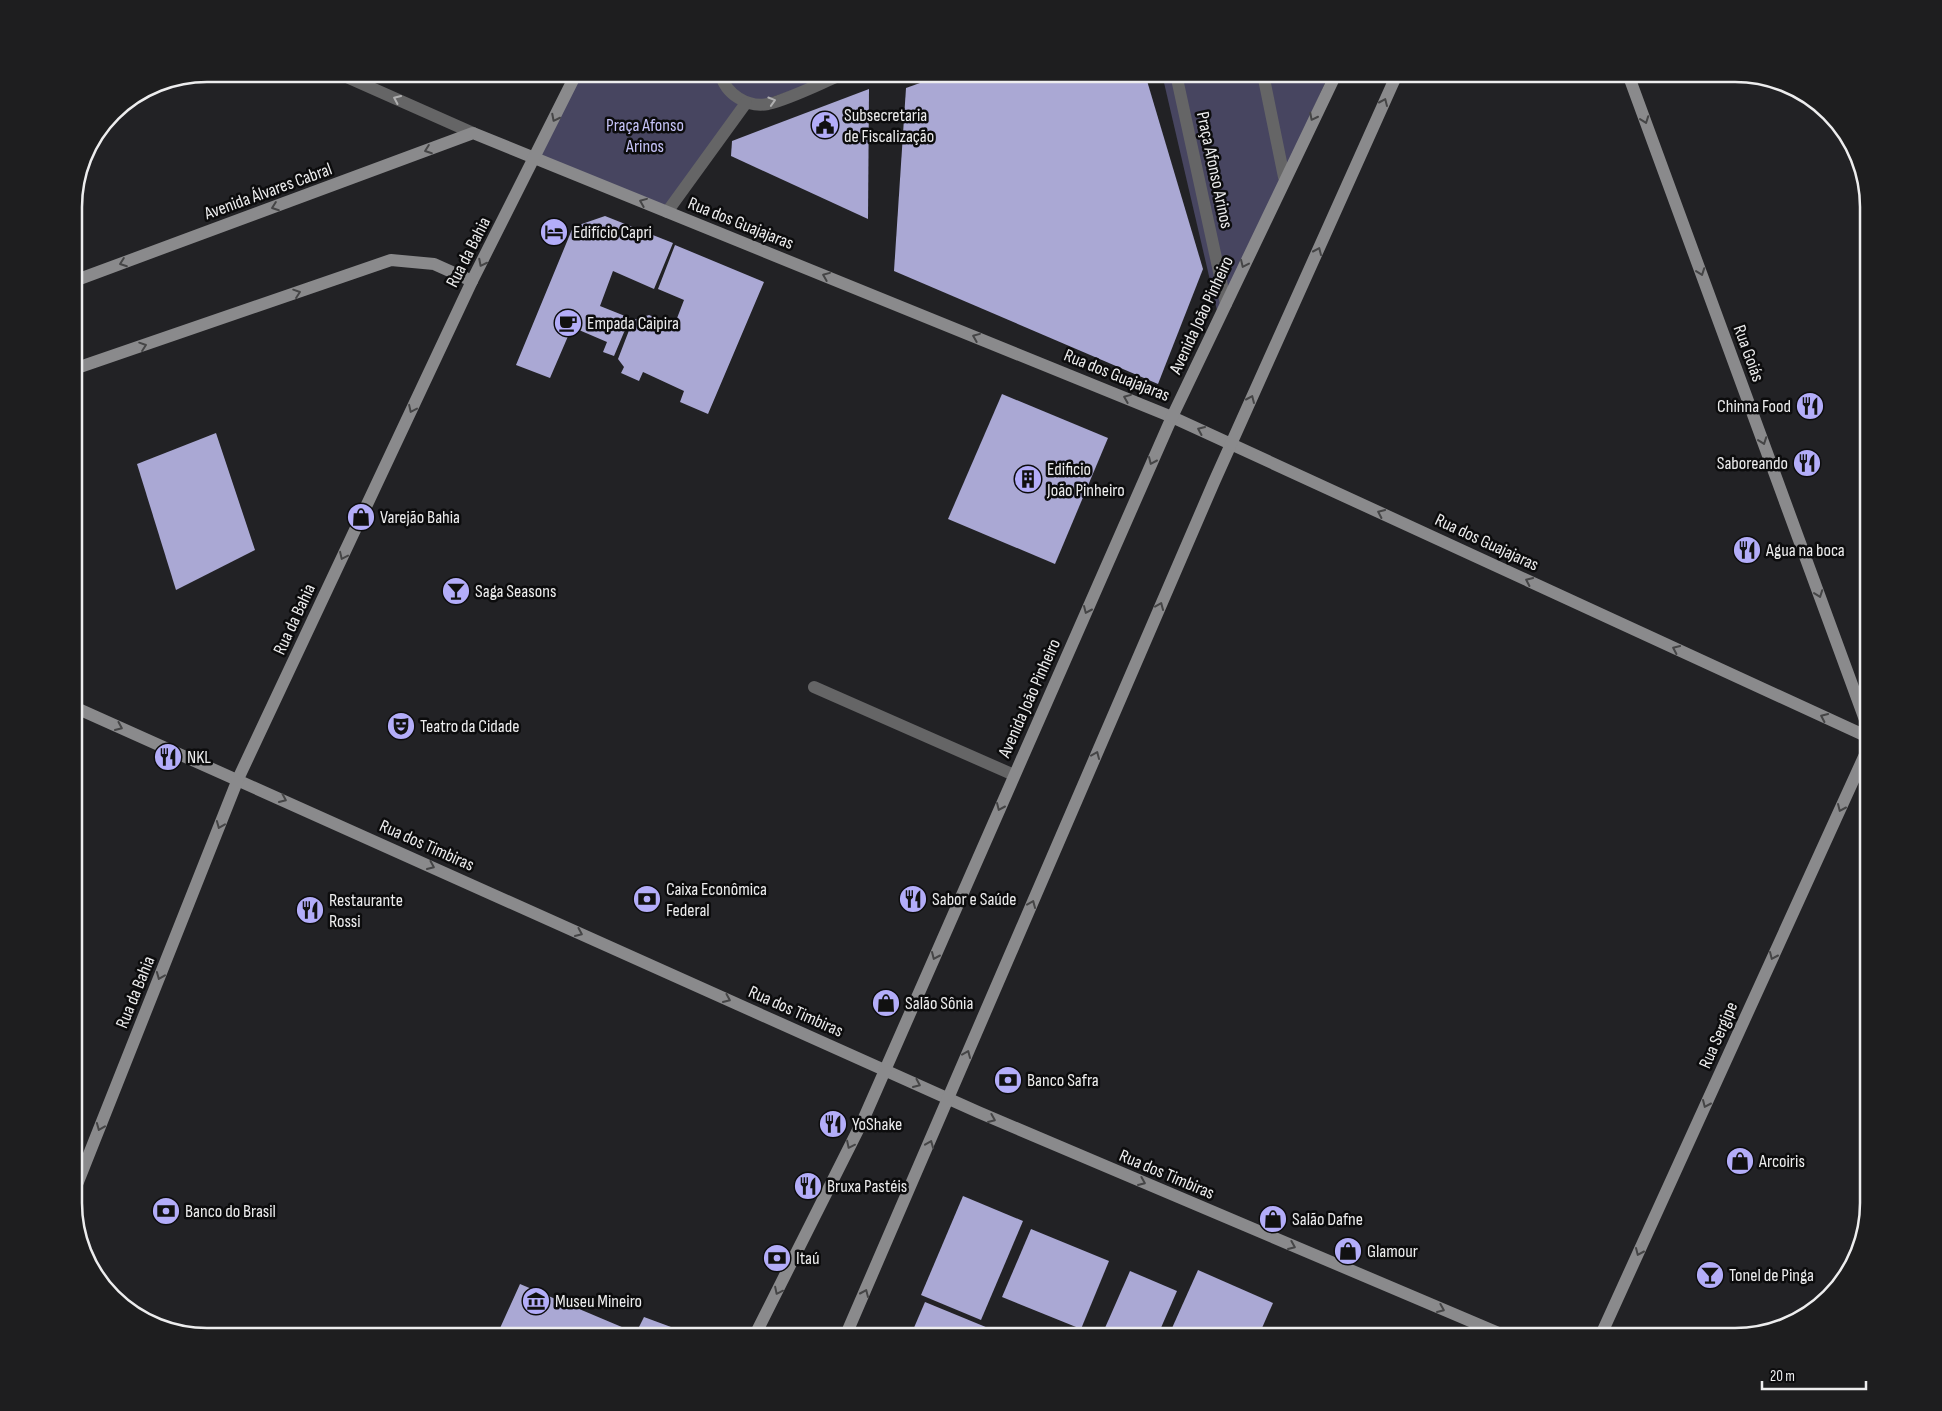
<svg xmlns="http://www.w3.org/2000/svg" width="1942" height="1411" font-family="'Sofia Sans Condensed',sans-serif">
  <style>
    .green { fill: #474560 }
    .building { fill: #aaa8d4 }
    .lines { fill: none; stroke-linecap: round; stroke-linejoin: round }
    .lane { stroke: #656566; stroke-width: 12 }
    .street { stroke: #656566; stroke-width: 12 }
    .secondary { stroke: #8a8a8c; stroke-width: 12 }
    .oneway { stroke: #b0b0b1 }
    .oneway2 { stroke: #454546 }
    .labels { text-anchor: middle; stroke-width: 5; stroke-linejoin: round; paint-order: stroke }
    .poi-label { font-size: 18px; fill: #ededee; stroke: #0c0c0d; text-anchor: start }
    .park-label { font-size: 18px; fill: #c6c3f8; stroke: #0c0c0d }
    .street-label { font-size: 18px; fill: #ededee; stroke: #0c0c0d }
    .rim { fill: none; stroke: #ededee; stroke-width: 2.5 }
  </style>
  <rect width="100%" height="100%" fill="#222225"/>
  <!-- green -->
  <g class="green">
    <polygon points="574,74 843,74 747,105 672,212 535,158"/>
    <polygon points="1162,74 1329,74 1219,319"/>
  </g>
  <!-- building -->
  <g class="building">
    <polygon points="945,74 1145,74 1203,269 1158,384 894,271 906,88"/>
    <polygon points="869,89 868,219 731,156 732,141"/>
    <polygon points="605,216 673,243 654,289 613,271 600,306 630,318 614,356 603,352 607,342 572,327 550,378 516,365 573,227"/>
    <polygon points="675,245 764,282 708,414 680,402 684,391 643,372 639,381 621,373 624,367 618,359 633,320 649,315 674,326 684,300 658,289"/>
    <polygon points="1002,394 1108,438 1055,564 948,519"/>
    <polygon points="216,433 255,550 176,590 137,464"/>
    <polygon points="963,1196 1023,1221 981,1320 921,1295"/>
    <polygon points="1031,1229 1109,1261 1081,1329 1002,1297"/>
    <polygon points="1198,1270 1273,1303 1258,1337 1168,1337"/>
    <polygon points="1130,1271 1177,1291 1157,1337 1101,1337"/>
    <polygon points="520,1284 636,1333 644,1317 698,1337 496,1337"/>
    <polygon points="925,1302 1010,1337 910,1337"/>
  </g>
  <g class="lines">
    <!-- lane -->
    <polyline class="lane" points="814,687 1014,775"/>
    <!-- street -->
    <g class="street">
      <polyline points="340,74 473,133"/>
      <path d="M 721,74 C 725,94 748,108 768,104 C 790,99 821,83 843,74"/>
      <polyline points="1176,74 1226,304"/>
      <polyline points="1263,74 1284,177"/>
      <polyline points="667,212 746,103"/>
    </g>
    <!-- secondary -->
    <g class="secondary">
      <polyline points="1628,74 1868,728"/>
      <polyline points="74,281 473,133 1172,417 1868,737"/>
      <polyline points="74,369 391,260 434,264 472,281"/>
      <polyline points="74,707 978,1112 1508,1337"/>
      <polyline points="74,1192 238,779 472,281 576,74"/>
      <polyline points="754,1337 864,1118 1172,417 1336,74"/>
      <polyline points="845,1337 1214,482 1397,74"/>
      <polyline points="1600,1337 1868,748"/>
    </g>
  </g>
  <!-- one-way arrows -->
  <defs><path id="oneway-chevron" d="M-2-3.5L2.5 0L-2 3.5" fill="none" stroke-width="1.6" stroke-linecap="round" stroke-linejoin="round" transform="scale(1.25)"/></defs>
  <g class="oneway">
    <use href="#oneway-chevron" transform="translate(397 99) rotate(-156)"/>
    <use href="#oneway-chevron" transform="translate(772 101) rotate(-17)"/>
  </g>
  <g class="oneway2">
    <use href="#oneway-chevron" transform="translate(1384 102) rotate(-66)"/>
    <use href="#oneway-chevron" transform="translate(1313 117) rotate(117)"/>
    <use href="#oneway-chevron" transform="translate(555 118) rotate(117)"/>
    <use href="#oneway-chevron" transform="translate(1645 120) rotate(70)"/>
    <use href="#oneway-chevron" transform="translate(428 150) rotate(160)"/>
    <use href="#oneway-chevron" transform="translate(643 202) rotate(-158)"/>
    <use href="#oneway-chevron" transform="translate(275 207) rotate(160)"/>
    <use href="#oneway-chevron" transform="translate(1318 251) rotate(-66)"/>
    <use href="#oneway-chevron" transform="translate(123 263) rotate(160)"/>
    <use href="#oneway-chevron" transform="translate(482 263) rotate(117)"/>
    <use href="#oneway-chevron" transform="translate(1244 264) rotate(115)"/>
    <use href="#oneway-chevron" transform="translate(1701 272) rotate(70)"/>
    <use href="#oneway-chevron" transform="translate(826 276) rotate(-158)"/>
    <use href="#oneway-chevron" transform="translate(297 293) rotate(-19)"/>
    <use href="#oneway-chevron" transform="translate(976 337) rotate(-158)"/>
    <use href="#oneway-chevron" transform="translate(143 346) rotate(-19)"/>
    <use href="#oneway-chevron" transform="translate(1127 398) rotate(-158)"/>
    <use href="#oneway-chevron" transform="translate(1251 399) rotate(-66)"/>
    <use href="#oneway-chevron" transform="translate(412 409) rotate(115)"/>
    <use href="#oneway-chevron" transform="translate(1201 430) rotate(-156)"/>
    <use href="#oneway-chevron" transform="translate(1763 441) rotate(70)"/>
    <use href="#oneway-chevron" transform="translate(1152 461) rotate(114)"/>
    <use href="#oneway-chevron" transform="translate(1381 513) rotate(-155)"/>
    <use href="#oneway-chevron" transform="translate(343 556) rotate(115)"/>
    <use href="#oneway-chevron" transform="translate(1529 581) rotate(-155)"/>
    <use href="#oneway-chevron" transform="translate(1819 594) rotate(70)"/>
    <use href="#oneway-chevron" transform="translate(1160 606) rotate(-67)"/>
    <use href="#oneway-chevron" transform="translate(1087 610) rotate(114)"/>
    <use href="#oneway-chevron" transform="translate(1676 649) rotate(-155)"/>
    <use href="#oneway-chevron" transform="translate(1824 717) rotate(-155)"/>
    <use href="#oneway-chevron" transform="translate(119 727) rotate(24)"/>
    <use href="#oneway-chevron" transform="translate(1096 755) rotate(-67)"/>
    <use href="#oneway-chevron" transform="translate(283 799) rotate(24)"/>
    <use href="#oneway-chevron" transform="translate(1000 807) rotate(114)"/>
    <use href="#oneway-chevron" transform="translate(1841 808) rotate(114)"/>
    <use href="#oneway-chevron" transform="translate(220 825) rotate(112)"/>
    <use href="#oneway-chevron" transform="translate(431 866) rotate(24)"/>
    <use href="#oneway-chevron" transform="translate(1032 904) rotate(-67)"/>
    <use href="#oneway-chevron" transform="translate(579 933) rotate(24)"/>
    <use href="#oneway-chevron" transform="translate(935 956) rotate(114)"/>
    <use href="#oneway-chevron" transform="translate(1773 956) rotate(114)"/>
    <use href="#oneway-chevron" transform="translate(160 976) rotate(112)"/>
    <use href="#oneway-chevron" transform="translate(727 999) rotate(24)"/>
    <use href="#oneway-chevron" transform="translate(967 1054) rotate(-67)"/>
    <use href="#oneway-chevron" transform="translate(917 1084) rotate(24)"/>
    <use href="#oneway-chevron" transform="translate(1706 1104) rotate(114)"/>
    <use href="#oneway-chevron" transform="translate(992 1119) rotate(23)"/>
    <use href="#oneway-chevron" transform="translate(100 1127) rotate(112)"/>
    <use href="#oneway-chevron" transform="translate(930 1144) rotate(-68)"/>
    <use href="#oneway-chevron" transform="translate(850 1145) rotate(116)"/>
    <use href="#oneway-chevron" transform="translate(1142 1182) rotate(23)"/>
    <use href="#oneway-chevron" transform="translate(1292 1246) rotate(23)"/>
    <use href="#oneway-chevron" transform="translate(1639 1252) rotate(114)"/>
    <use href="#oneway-chevron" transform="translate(778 1291) rotate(116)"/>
    <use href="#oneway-chevron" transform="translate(865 1293) rotate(-66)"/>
    <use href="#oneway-chevron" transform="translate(1441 1309) rotate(23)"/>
  </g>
  <!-- icons -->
  <defs>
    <symbol id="civic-disc" viewBox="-11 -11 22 22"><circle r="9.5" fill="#b3adf9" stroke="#0c0c0d"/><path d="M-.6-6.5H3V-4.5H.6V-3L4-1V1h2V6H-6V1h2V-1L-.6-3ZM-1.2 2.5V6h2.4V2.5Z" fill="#111"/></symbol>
    <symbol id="hotel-disc" viewBox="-11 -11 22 22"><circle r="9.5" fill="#b3adf9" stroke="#0c0c0d"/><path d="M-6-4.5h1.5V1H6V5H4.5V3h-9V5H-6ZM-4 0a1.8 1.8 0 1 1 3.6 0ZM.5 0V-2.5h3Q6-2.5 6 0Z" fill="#111"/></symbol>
    <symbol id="cafe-disc" viewBox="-11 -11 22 22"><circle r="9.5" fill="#b3adf9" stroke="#0c0c0d"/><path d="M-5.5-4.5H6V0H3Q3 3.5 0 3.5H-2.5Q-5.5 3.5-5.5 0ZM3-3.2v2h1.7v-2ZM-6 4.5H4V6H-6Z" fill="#111"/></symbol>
    <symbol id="restaurant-disc" viewBox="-11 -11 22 22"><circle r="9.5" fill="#b3adf9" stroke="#0c0c0d"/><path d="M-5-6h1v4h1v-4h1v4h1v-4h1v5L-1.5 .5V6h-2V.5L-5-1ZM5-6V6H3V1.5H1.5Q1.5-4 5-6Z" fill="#111"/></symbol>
    <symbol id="building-disc" viewBox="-11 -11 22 22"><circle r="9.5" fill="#b3adf9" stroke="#0c0c0d"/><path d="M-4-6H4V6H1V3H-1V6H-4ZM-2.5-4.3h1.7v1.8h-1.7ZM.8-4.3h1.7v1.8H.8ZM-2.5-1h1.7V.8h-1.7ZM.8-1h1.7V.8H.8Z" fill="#111"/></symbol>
    <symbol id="shop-disc" viewBox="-11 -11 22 22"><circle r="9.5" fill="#b3adf9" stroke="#0c0c0d"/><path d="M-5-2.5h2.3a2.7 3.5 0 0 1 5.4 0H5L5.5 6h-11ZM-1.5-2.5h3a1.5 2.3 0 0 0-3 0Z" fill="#111"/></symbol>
    <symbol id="bar-disc" viewBox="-11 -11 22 22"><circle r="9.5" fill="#b3adf9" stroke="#0c0c0d"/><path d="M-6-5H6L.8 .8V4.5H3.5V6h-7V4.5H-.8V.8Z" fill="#111"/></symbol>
    <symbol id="theatre-disc" viewBox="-11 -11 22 22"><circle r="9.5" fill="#b3adf9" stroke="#0c0c0d"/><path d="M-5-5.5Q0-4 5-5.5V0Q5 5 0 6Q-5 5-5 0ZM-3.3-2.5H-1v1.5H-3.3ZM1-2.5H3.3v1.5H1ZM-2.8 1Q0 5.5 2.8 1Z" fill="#111"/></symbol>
    <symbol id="bank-disc" viewBox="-11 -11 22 22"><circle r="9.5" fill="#b3adf9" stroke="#0c0c0d"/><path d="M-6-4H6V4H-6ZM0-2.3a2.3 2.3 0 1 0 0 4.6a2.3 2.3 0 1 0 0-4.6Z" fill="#111"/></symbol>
    <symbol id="museum-disc" viewBox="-11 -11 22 22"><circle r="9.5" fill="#b3adf9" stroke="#0c0c0d"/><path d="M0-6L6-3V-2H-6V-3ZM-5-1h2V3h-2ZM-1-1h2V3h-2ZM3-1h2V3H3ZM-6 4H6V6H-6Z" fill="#111"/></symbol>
  </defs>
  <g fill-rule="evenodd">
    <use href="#civic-disc" x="809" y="109" width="32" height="32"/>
    <use href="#hotel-disc" x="538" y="216" width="32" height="32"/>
    <use href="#cafe-disc" x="552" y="307" width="32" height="32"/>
    <use href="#restaurant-disc" x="1794" y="390" width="32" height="32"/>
    <use href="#restaurant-disc" x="1791" y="447" width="32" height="32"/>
    <use href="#building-disc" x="1012" y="463" width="32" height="32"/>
    <use href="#shop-disc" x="345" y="501" width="32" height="32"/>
    <use href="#restaurant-disc" x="1731" y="534" width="32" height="32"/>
    <use href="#bar-disc" x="440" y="575" width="32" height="32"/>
    <use href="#theatre-disc" x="385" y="710" width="32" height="32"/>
    <use href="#restaurant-disc" x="152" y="741" width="32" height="32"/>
    <use href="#bank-disc" x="631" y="883" width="32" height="32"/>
    <use href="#restaurant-disc" x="897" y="883" width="32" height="32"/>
    <use href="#restaurant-disc" x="294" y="894" width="32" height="32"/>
    <use href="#shop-disc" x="870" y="987" width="32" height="32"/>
    <use href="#bank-disc" x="992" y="1064" width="32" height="32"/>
    <use href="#restaurant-disc" x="817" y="1108" width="32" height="32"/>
    <use href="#shop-disc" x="1724" y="1145" width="32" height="32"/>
    <use href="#restaurant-disc" x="792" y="1170" width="32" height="32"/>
    <use href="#bank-disc" x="150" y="1195" width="32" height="32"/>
    <use href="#shop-disc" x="1257" y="1203" width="32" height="32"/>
    <use href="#shop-disc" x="1332" y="1235" width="32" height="32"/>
    <use href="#bank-disc" x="761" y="1242" width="32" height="32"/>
    <use href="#bar-disc" x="1694" y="1259" width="32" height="32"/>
    <use href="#museum-disc" x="520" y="1285" width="32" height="32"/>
  </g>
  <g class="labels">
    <!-- poi labels -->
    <g class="poi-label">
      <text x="844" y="121">Subsecretaria<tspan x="844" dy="21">de Fiscalização</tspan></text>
      <text x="573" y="238">Edifício Capri</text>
      <text x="587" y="329">Empada Caipira</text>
      <text x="1791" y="412" text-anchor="end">Chinna Food</text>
      <text x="1788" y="469" text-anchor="end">Saboreando</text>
      <text x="1047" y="475">Edificio<tspan x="1047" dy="21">João Pinheiro</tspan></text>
      <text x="380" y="523">Varejão Bahia</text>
      <text x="1766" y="556">Agua na boca</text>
      <text x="475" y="597">Saga Seasons</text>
      <text x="420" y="732">Teatro da Cidade</text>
      <text x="187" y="763">NKL</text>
      <text x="666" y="895">Caixa Econômica<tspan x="666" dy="21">Federal</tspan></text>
      <text x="932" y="905">Sabor e Saúde</text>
      <text x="329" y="906">Restaurante<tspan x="329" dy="21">Rossi</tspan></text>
      <text x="905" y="1009">Salão Sônia</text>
      <text x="1027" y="1086">Banco Safra</text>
      <text x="852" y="1130">YoShake</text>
      <text x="1759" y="1167">Arcoiris</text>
      <text x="827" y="1192">Bruxa Pastéis</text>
      <text x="185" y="1217">Banco do Brasil</text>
      <text x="1292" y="1225">Salão Dafne</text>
      <text x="1367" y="1257">Glamour</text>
      <text x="796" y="1264">Itaú</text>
      <text x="1729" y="1281">Tonel de Pinga</text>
      <text x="555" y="1307">Museu Mineiro</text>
    </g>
    <!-- park labels -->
    <g class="park-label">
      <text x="645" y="131">Praça Afonso<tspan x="645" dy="21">Arinos</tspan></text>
    </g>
    <!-- street labels -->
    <g class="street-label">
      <text transform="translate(1215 170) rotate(78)" y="6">Praça Afonso Arinos</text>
      <text transform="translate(268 191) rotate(-20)" y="6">Avenida Álvares Cabral</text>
      <text transform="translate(741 223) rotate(22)" y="6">Rua dos Guajajaras</text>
      <text transform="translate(468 252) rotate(-63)" y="6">Rua da Bahia</text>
      <text transform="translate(1201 315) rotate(-65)" y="6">Avenida João Pinheiro</text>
      <text transform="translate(1749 353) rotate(70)" y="6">Rua Goiás</text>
      <text transform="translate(1117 375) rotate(22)" y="6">Rua dos Guajajaras</text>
      <text transform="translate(1487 542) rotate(25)" y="6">Rua dos Guajajaras</text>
      <text transform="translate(294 619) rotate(-65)" y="6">Rua da Bahia</text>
      <text transform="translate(1029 698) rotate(-66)" y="6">Avenida João Pinheiro</text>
      <text transform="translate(427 845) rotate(24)" y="6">Rua dos Timbiras</text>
      <text transform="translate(135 992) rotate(-68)" y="6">Rua da Bahia</text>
      <text transform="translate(796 1011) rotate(24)" y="6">Rua dos Timbiras</text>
      <text transform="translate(1718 1035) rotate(-66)" y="6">Rua Sergipe</text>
      <text transform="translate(1167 1174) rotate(23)" y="6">Rua dos Timbiras</text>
    </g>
  </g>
  <!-- crop -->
  <path d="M0 0H1942V1411H0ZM207 82H1735A125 125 0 0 1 1860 207V1203A125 125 0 0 1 1735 1328H207A125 125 0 0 1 82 1203V207A125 125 0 0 1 207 82Z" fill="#1e1e1f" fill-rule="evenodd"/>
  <path class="rim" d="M207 82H1735A125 125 0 0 1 1860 207V1203A125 125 0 0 1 1735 1328H207A125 125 0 0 1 82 1203V207A125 125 0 0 1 207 82Z"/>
  <!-- scale -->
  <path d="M1762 1381v8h104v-8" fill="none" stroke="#ededee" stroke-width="2.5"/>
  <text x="1770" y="1381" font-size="15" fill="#ededee" stroke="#0c0c0d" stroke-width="4" paint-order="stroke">20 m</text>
</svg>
